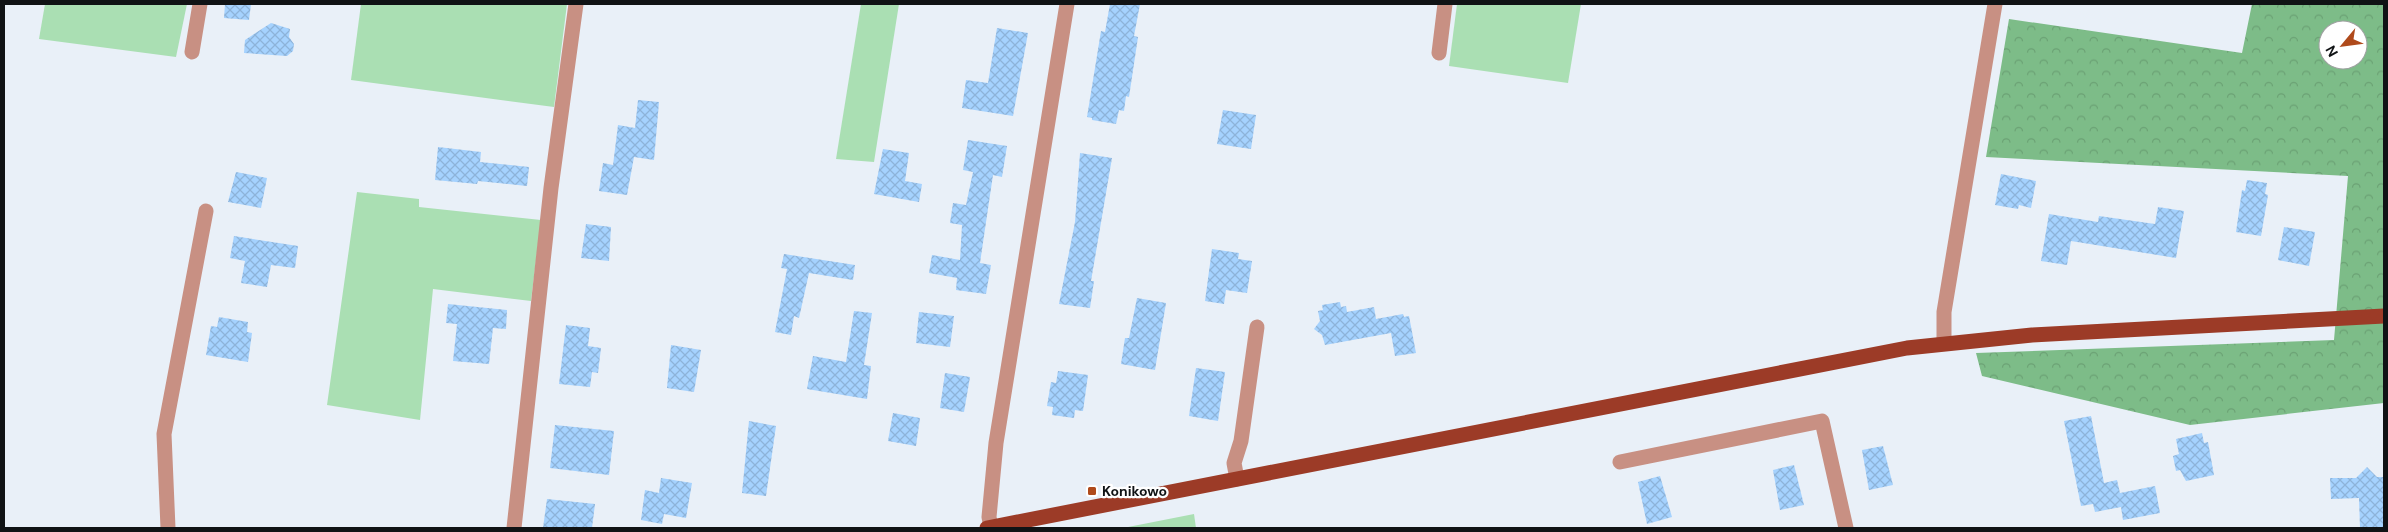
<svg xmlns="http://www.w3.org/2000/svg" width="2388" height="532" font-family="'DM Sans',sans-serif">
  <style>
    .green { fill: #aadfb3 }
    .forest { fill: url(#forest-crowns); fill-rule: evenodd }
    .building { fill: url(#building-cross-hatch) }
    .lines { fill: none; stroke-linecap: round; stroke-linejoin: round }
    .minor { stroke: #c89083; stroke-width: 15 }
    .major { stroke: #9c3b27; stroke-width: 15 }
    .poi-dot { fill: #af4a1b; stroke: #fff; stroke-width: 2 }
    .labels { text-anchor: middle; stroke-width: 4.5; stroke-linejoin: round; paint-order: stroke }
    .poi-label { font-size: 14px; font-weight: bold; fill: #101315; stroke: #fff; text-anchor: start }
  </style>
  <defs>
    <pattern id="forest-crowns" width="20" height="18" patternUnits="userSpaceOnUse" patternTransform="scale(1.25)"><rect width="20" height="18" fill="#7dbc88"/><path d="M2 6a3 3 0 1 1 6 0M12 15a3 3 0 1 1 6 0" fill="none" stroke="#6ba174"/></pattern>
    <pattern id="building-cross-hatch" width="8" height="8" patternUnits="userSpaceOnUse" patternTransform="scale(1.25)"><rect width="8" height="8" fill="#a5d2fe"/><path d="M0 0l8 8M0 8l8-8" fill="none" stroke="#8db3d9"/></pattern>
  </defs>
  <rect width="100%" height="100%" fill="#e9f0f8"/>
  <!-- green -->
  <g class="green">
    <polygon points="45,4 187,4 176,57 39,39"/>
    <polygon points="361,4 567,4 554,107 351,80"/>
    <polygon points="861,4 899,4 874,162 836,159"/>
    <polygon points="1457,4 1581,4 1568,83 1449,66"/>
    <polygon points="357,192 419,199 419,207 541,220 531,301 433,289 420,420 327,405"/>
    <polygon points="1194,514 1196,528 1123,528"/>
  </g>
  <!-- forest -->
  <path class="forest" d="M 2252,4 L 2384,4 L 2384,403 L 2190,425 L 1982,376 L 1976,353 L 2334,340 L 2348,176 L 1986,157 L 2009,19 L 2242,53 ZM 2328,30 L 2358,30 L 2358,60 L 2328,60 Z"/>
  <!-- building -->
  <g class="building">
    <polygon points="225,4 251,4 249,20 224,18"/>
    <polygon points="1110,4 1140,4 1134,36 1138,37 1129,97 1126,96 1124,111 1119,110 1116,124 1092,120 1092,118 1087,117 1101,31 1105,32"/>
    <polygon points="271,23 290,29 289,37 294,44 293,51 287,56 244,53 245,40"/>
    <polygon points="997,28 1028,33 1013,116 962,108 966,80 988,83"/>
    <polygon points="638,100 659,102 654,160 634,157 627,195 599,191 603,163 613,165 618,125 635,128"/>
    <polygon points="1223,110 1256,115 1251,149 1217,144"/>
    <polygon points="968,140 1007,146 1002,177 993,175 985,229 980,263 991,265 986,294 956,290 957,278 929,273 932,255 960,260 962,225 950,223 953,203 966,205 973,172 963,170"/>
    <polygon points="438,147 481,152 480,162 529,167 527,186 478,181 477,184 435,180"/>
    <polygon points="883,149 909,153 905,181 922,184 919,202 874,194"/>
    <polygon points="1080,153 1112,158 1091,281 1094,281 1090,308 1059,304 1075,222"/>
    <polygon points="236,172 267,178 261,208 228,202"/>
    <polygon points="2001,174 2036,181 2031,208 2019,205 2018,209 1995,205"/>
    <polygon points="2247,180 2267,183 2265,194 2268,195 2261,236 2236,232 2242,190 2245,191"/>
    <polygon points="2158,207 2184,211 2176,258 2071,241 2067,265 2041,261 2049,214 2098,222 2099,216 2155,224"/>
    <polygon points="586,224 611,227 609,261 581,258"/>
    <polygon points="2284,227 2315,232 2309,266 2278,260"/>
    <polygon points="234,236 298,246 295,268 271,265 267,287 241,283 245,261 230,258"/>
    <polygon points="1212,249 1239,253 1238,259 1252,261 1247,293 1226,290 1224,304 1205,301"/>
    <polygon points="784,254 855,265 853,280 809,273 799,318 794,316 791,335 775,332 787,269 781,268"/>
    <polygon points="1137,298 1166,303 1155,370 1121,364 1125,338 1129,338"/>
    <polygon points="1340,302 1341,307 1346,306 1347,312 1374,307 1376,319 1403,314 1404,317 1409,316 1416,353 1395,356 1391,333 1325,345 1322,335 1314,329 1320,321 1318,311 1323,310 1322,305"/>
    <polygon points="448,304 507,310 506,329 493,328 489,364 453,361 457,324 446,323"/>
    <polygon points="854,311 872,313 864,365 871,366 867,399 807,389 813,356 846,362"/>
    <polygon points="919,312 954,316 950,347 916,343"/>
    <polygon points="219,317 248,322 247,332 252,333 248,362 206,355 211,326 217,327"/>
    <polygon points="566,325 590,328 588,346 601,348 598,373 592,372 590,387 559,384"/>
    <polygon points="671,345 701,350 694,392 667,388"/>
    <polygon points="1196,368 1225,372 1218,421 1189,416"/>
    <polygon points="1058,371 1088,375 1083,411 1075,410 1074,418 1052,415 1053,407 1047,406 1051,382 1056,383"/>
    <polygon points="945,373 970,377 964,412 940,408"/>
    <polygon points="893,413 920,418 916,446 888,441"/>
    <polygon points="2091,416 2104,483 2117,480 2120,493 2155,486 2160,513 2123,520 2121,507 2095,512 2093,504 2081,506 2064,421"/>
    <polygon points="749,421 776,426 766,496 742,493"/>
    <polygon points="555,425 614,431 609,475 550,468"/>
    <polygon points="2202,433 2204,443 2208,442 2214,475 2186,481 2180,470 2176,471 2173,456 2179,454 2176,439"/>
    <polygon points="1883,446 1893,485 1869,490 1862,450"/>
    <polygon points="1794,465 1804,505 1780,510 1773,470"/>
    <polygon points="2367,467 2377,477 2384,477 2384,528 2360,528 2359,498 2331,499 2330,478 2356,478"/>
    <polygon points="1660,476 1672,517 1647,524 1638,482"/>
    <polygon points="661,478 692,483 686,518 664,514 662,524 641,520 645,490 659,493"/>
    <polygon points="547,499 595,504 592,528 543,528"/>
  </g>
  <g class="lines">
    <!-- minor -->
    <g class="minor">
      <polyline points="192,52 200,4"/>
      <polyline points="1439,53 1445,4"/>
      <polyline points="1944,343 1944,312 1995,4"/>
      <polyline points="1620,462 1822,421 1846,528"/>
      <polyline points="1237,479 1234,463 1241,441 1257,327"/>
      <polyline points="168,528 164,434 206,211"/>
      <polyline points="514,528 551,188 576,4"/>
      <polyline points="991,528 989,517 996,443 1067,4"/>
    </g>
    <!-- major -->
    <polyline class="major" points="987,528 1907,348 2032,335 2384,316"/>
  </g>
  <!-- markers -->
  <rect class="poi-dot" x="1087" y="486" width="10" height="10" rx="2.5"/>
  <g class="labels">
    <!-- poi labels -->
    <g class="poi-label">
      <text x="1102" y="496">Konikowo</text>
    </g>
  </g>
  <!-- border -->
  <rect width="2388" height="532" fill="none" stroke="#101315" stroke-width="10"/>
  <!-- north arrow -->
  <g transform="translate(2343 45) rotate(241)"><circle r="24" fill="#ffffff" stroke="#9fa1a1"/>
  <path d="M0-4L9 19L0 12L-9 19Z" fill="#af4a1b"/>
  <text y="-8" font-size="14" font-weight="bold" text-anchor="middle" fill="#101315">N</text>
  </g>
</svg>
